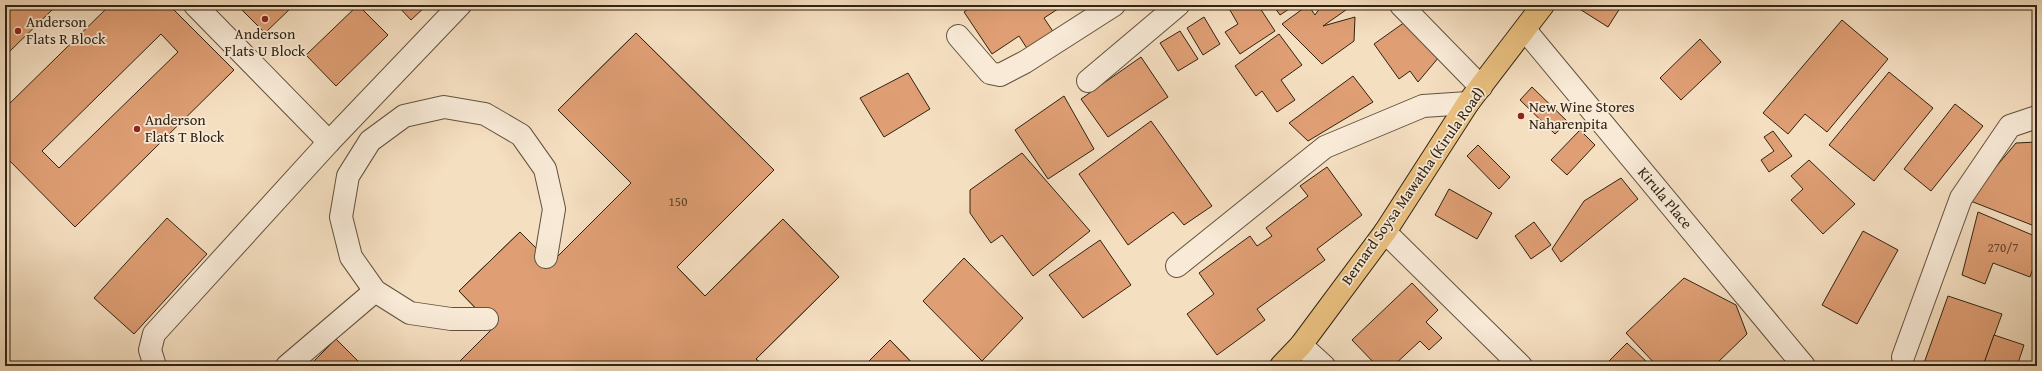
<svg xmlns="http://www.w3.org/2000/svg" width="2042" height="371" font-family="'Gentium Book Plus',serif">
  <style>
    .building { fill: #df9e74; stroke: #312311; fill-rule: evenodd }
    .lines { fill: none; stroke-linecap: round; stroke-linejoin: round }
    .minor-casing { stroke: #62523d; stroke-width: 24 }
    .major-casing { stroke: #312311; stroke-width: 24 }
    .minor { stroke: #f8ead7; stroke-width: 22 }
    .major { stroke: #eac080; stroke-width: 22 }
    .poi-dot { fill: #8f2418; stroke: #f8ead7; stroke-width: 1.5 }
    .labels { text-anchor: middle; stroke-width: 3.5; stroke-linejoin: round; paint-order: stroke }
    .number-label { font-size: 13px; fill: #5c422a }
    .poi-label { font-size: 15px; fill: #312311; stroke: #f8ead7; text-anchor: start }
    .street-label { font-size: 15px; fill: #312311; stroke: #f8ead7 }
  </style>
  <rect width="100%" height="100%" fill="#f5dfc1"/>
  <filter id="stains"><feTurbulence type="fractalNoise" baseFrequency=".005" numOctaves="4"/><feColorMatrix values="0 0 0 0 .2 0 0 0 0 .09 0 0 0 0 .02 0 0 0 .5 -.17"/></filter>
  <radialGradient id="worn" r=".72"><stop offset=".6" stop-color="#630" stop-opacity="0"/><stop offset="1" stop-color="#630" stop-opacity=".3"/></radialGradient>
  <!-- building -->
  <g class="building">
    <polygon points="5,5 57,5 5,56"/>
    <path d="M 110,5 L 169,5 L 234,70 L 75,227 L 5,156 L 5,108 ZM 161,34 L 178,52 L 59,168 L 42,151 Z"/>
    <polygon points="237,5 294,5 265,33"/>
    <polygon points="358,5 388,35 336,86 306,55"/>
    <polygon points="397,5 427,5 411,20"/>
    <polygon points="974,5 1064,5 1044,18 1056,36 1030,53 1019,36 992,54 964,12"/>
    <polygon points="1227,5 1258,5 1275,31 1240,54 1225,32 1238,24"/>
    <polygon points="1273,5 1295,5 1280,15"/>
    <polygon points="1308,5 1315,15 1322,5 1353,5 1323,26 1355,17 1354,41 1322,64 1282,24"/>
    <polygon points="1580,5 1622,5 1608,27 1578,8"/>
    <polygon points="1204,17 1220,44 1203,55 1187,28"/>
    <polygon points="1842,20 1888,59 1827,132 1805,114 1788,134 1763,113"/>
    <polygon points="1405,22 1439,57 1418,82 1410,71 1399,79 1374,44"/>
    <polygon points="1180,31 1198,59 1178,71 1160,43"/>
    <polygon points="636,33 774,170 677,267 705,296 783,219 839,277 756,359 764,366 643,366 676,332 637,294 567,366 455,366 494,327 459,291 520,232 551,263 631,183 558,110"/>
    <polygon points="636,33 774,170 677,267 705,296 783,219 839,277 756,359 764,366 455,366 494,327 459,291 520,232 551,263 631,183 558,110"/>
    <polygon points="1279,34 1302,65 1281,80 1295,100 1277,112 1262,91 1256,96 1235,66"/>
    <polygon points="1700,39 1721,62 1681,100 1660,78"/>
    <polygon points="1141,57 1168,97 1108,137 1081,99"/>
    <polygon points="1889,72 1933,108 1874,181 1829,145"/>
    <polygon points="908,73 930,109 884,137 860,98"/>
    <polygon points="1353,76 1373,102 1308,141 1289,123"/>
    <polygon points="1532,87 1568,122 1555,134 1520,100"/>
    <polygon points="1064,96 1094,149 1048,179 1015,130"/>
    <polygon points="1955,104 1983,126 1931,191 1904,169"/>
    <polygon points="1151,121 1212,206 1184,225 1173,212 1128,245 1079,174"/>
    <polygon points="1580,130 1595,145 1567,175 1551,160"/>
    <polygon points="1773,131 1792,156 1769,172 1761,160 1774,151 1764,137"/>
    <polygon points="2037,142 2037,227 1968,200 2016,143"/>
    <polygon points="1478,145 1510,177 1499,189 1467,156"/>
    <polygon points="1022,153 1090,231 1033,276 1002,235 991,243 970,213 970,190"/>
    <polygon points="1809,160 1855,204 1823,234 1791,200 1803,189 1791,176"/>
    <polygon points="1327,167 1362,215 1317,249 1325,260 1257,309 1265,320 1217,355 1187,314 1214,294 1199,273 1250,236 1257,246 1272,236 1266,228 1308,196 1300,186"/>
    <polygon points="1621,178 1638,199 1561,262 1552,249 1584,201"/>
    <polygon points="1449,189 1492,213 1477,239 1435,215"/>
    <polygon points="1978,212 2037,237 2037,257 2030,277 1993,263 1985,284 1962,275"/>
    <polygon points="167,218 207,254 134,334 94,298"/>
    <polygon points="1534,222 1551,245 1531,259 1515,236"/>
    <polygon points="1863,231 1898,250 1857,324 1822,305"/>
    <polygon points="1100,240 1131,285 1083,318 1049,275"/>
    <polygon points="964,258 1023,318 982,361 923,301"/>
    <polygon points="1684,278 1736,305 1747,334 1714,366 1657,366 1626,333"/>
    <polygon points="1412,283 1438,310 1426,322 1442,338 1429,350 1420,341 1393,366 1377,366 1352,340"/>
    <polygon points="1948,296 2002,314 1983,366 1923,366"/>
    <polygon points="1994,335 2024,345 2017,366 1983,366"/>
    <polygon points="336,339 363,366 309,366"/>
    <polygon points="336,339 363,366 309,366"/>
    <polygon points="890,340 915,366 864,366"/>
    <polygon points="890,340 915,366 864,366"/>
    <polygon points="1627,343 1651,366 1604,366"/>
  </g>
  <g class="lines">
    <defs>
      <g id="minor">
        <polyline points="195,5 329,142"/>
        <polyline points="1401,5 1481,87"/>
        <polyline points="1525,30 1804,366"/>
        <polyline points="958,36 990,73 1000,75 1025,62 1114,5"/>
        <polyline points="1088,81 1178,5"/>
        <polyline points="1385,232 1521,366"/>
        <polyline points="1177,266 1325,147 1423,106 1468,103"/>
        <polyline points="487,319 451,319 410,313 375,291 351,257 341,217 348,176 370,141 404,116 444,107 485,114 521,135 545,169 554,209 546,257"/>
        <polyline points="1301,345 1324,366"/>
        <polyline points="1903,357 1961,198 2010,126 2037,117"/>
        <polyline points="155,366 150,350 154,334 329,142 460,5"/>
        <polyline points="287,366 375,291"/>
      </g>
      <polyline id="major" points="1281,366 1301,345 1385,232 1468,103 1543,5"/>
    </defs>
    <!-- minor casing -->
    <use href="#minor" class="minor-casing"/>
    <!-- major casing -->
    <use href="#major" class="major-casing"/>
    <!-- minor -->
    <use href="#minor" class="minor"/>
    <!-- major -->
    <use href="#major" class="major"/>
  </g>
  <!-- markers -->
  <g class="poi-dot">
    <circle cx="265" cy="19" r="4"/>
    <circle cx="18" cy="31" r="4"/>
    <circle cx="1521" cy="116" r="4"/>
    <circle cx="137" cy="129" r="4"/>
  </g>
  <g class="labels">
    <!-- number labels -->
    <g class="number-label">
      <text x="678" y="206">150</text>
      <text x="2003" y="252">270/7</text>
    </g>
    <!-- poi labels -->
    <g class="poi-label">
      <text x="26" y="27">Anderson<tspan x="26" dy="17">Flats R Block</tspan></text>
      <text x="265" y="39" text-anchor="middle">Anderson<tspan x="265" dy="17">Flats U Block</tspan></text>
      <text x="1529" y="112">New Wine Stores<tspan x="1529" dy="17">Naharenpita</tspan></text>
      <text x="145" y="125">Anderson<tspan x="145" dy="17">Flats T Block</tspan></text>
    </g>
    <!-- street labels -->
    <g class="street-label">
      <text transform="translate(1413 186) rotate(-55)" y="5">Bernard Soysa Mawatha (Kirula Road)</text>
      <text transform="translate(1665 198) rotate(50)" y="5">Kirula Place</text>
    </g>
  </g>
  <!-- margin -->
  <rect width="2042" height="371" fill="none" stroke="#f5dfc1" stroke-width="20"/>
  <rect x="6" y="6" width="2030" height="359" fill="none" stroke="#312311" stroke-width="2"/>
  <rect x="10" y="10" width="2022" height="351" fill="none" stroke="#312311"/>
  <rect width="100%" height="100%" filter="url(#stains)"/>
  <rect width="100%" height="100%" fill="url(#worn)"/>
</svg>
